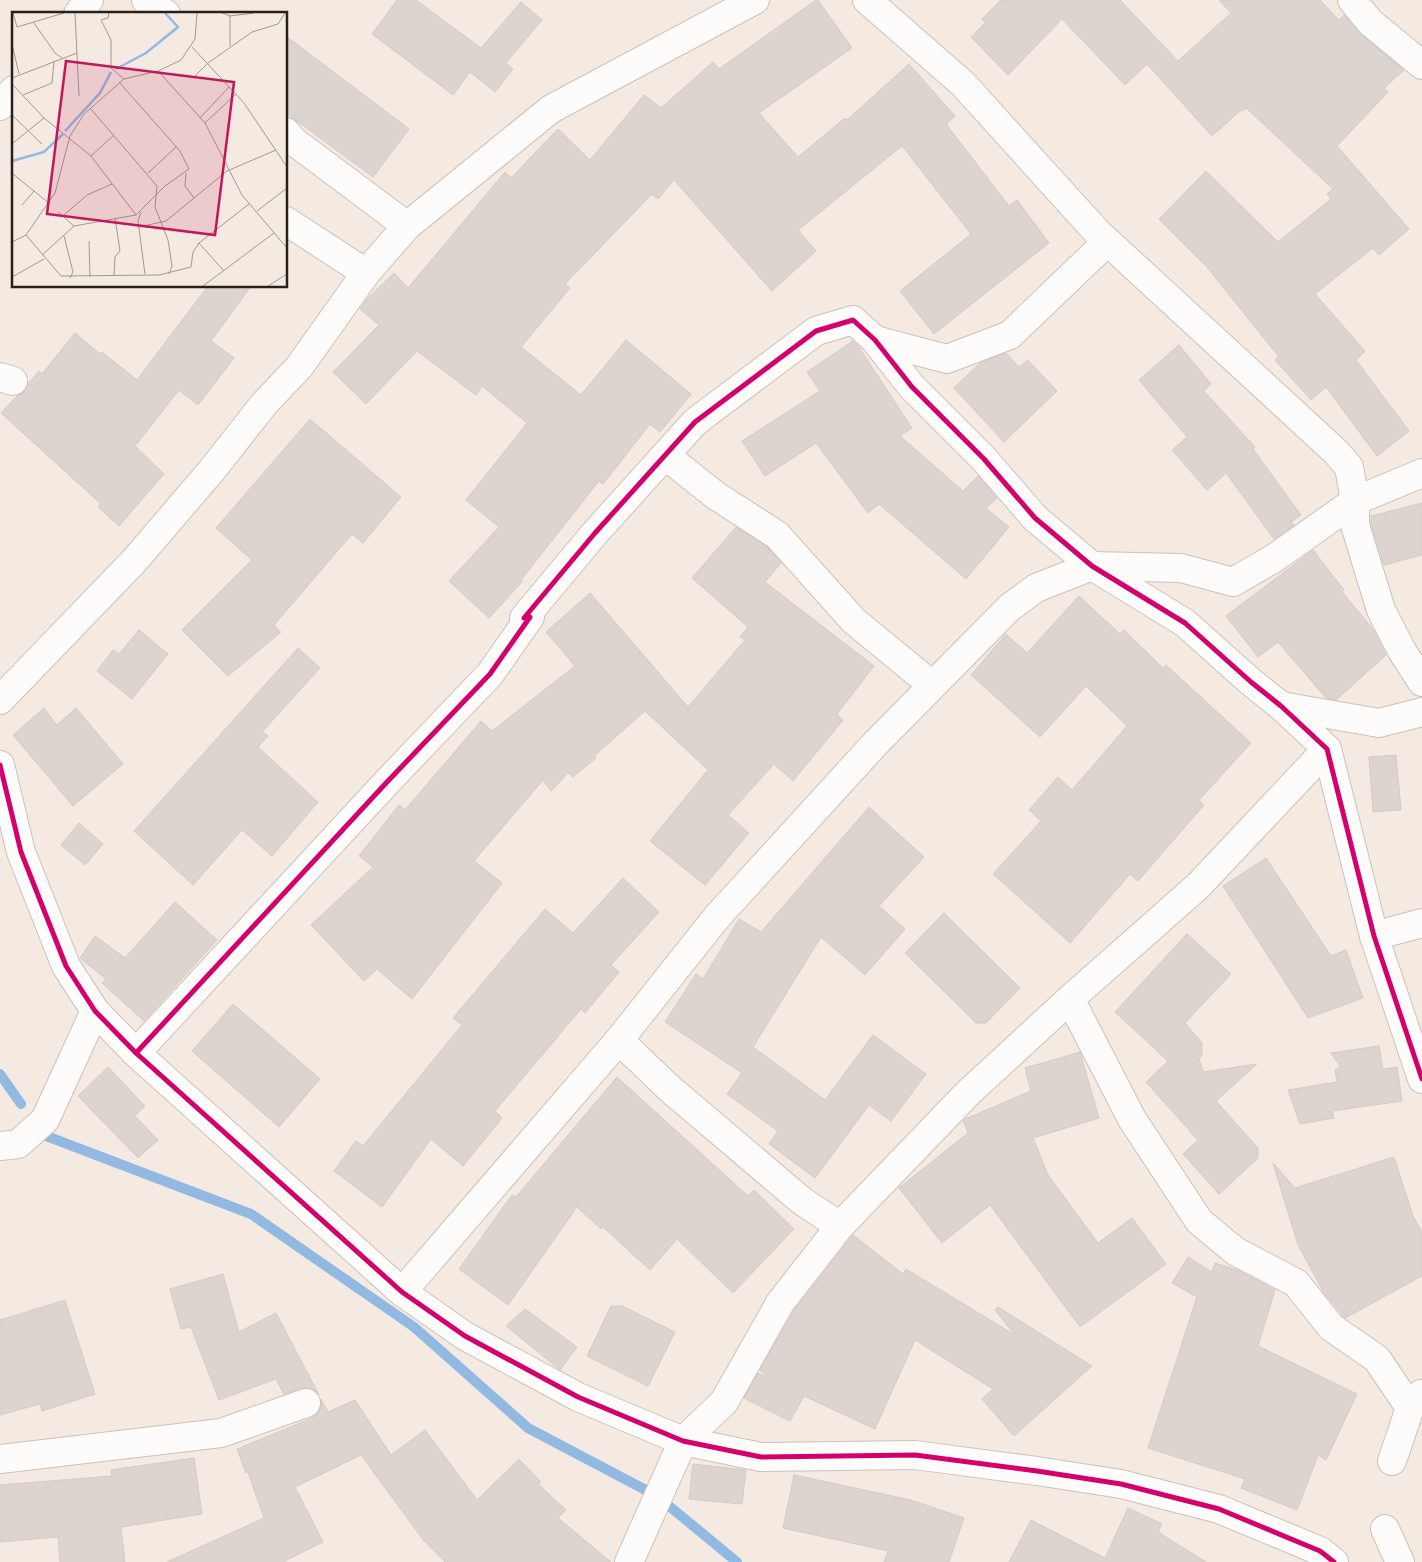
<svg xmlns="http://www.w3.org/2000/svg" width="1422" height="1562" font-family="'Fira Sans Condensed',sans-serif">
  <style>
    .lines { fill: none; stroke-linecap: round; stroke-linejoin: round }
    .stream { stroke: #91b9e2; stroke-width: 10 }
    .building { fill: #ddd4cf; stroke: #d4cbc6 }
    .minor-casing { stroke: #cac2bc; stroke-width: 30 }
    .minor { stroke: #fdfcfa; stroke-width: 28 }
    .cycleway-casing { stroke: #fff; stroke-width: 8 }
    .cycleway { stroke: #d6006c; stroke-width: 5 }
    .inset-river { fill: none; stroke: #91b9e2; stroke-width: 2.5 }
    .inset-road { fill: none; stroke: #a29a92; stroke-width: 1 }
    .view { fill: #c2185b; fill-opacity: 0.15; stroke: #c2185b; stroke-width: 2.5 }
    .inset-edge { fill: none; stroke: #28211b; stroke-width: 2.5 }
  </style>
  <rect width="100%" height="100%" fill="#f4eae1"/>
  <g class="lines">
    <!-- stream -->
    <g class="stream">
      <polyline points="0,1074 21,1104"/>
      <polyline points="41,1134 251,1214 414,1327 528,1428 657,1496 737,1562"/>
    </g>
  </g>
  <!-- building -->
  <g class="building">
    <polygon points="397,0 416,0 481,48 521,2 542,20 506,63 513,69 495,92 470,72 453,95 372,34"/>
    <polygon points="816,0 818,0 852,48 759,113 798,157 845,118 847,120 909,64 955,116 946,124 1009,206 1017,200 1049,243 934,334 900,291 971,234 902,146 798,230 816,251 772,291 674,180 658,199 652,194 565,284 570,288 521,347 581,395 626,340 691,394 660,432 650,424 603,484 599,481 521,580 523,581 489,618 449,581 499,527 466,500 527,423 482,386 476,395 417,351 366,404 333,372 379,325 360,309 366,300 394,273 408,288 505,172 511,178 558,129 590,160 644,95 661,108 713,62 719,69"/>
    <polygon points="1001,0 1120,0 1178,61 1231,13 1219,0 1320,0 1339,20 1344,15 1360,34 1404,70 1384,88 1388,92 1337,146 1409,229 1379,255 1373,248 1315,294 1365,351 1356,360 1409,431 1377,456 1326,387 1311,400 1275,360 1279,357 1206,266 1159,219 1206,171 1278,242 1331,199 1327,194 1333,189 1246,108 1242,111 1241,110 1212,136 1147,64 1125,85 1062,19 1008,75 971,37 985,23 982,19"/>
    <polygon points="286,36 409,129 373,177 286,113"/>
    <polygon points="208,286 251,286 211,341 234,358 198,405 179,390 135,446 164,474 119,526 98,507 101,504 1,413 17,396 24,392 28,384 39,371 42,374 75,333 100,354 102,352 137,380"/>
    <polygon points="853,341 858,346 912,428 900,436 963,491 978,476 997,498 986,508 1009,527 966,579 879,504 868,513 816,443 765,476 742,441 820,391 807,372"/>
    <polygon points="1179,345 1211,384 1204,391 1255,447 1253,449 1301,515 1291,522 1294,525 1274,539 1226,473 1207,490 1172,450 1187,437 1139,380"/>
    <polygon points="1006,353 1019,367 1028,360 1057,391 1004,442 954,388 980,363"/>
    <polygon points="310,419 401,497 363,543 352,534 274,625 281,632 228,676 182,630 252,560 216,528"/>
    <polygon points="1422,503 1422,555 1384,565 1371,523 1371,516"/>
    <polygon points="736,527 767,547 781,563 765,582 874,666 837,714 843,720 793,781 774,764 728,815 749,833 705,885 650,841 708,770 645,711 594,756 596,758 573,777 568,773 551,791 543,780 474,861 502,883 412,999 377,969 364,981 311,925 373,867 359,856 399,805 405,810 481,721 492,731 575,666 546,632 590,593 688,707 745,640 740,637 748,627 692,578"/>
    <polygon points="1313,550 1344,590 1342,592 1373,629 1386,655 1336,700 1326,698 1278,642 1258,657 1226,616"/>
    <polygon points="1079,596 1120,634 1124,630 1163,668 1166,665 1251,743 1199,800 1204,805 1138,881 1130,874 1070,943 993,874 1041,821 1029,810 1058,777 1072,790 1127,726 1086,686 1040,737 971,675 1006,634 1027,653"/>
    <polygon points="139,630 168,654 132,699 97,671 113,650 119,654"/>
    <polygon points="298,648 320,668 262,732 268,736 258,747 318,802 272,856 242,830 193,885 134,831"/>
    <polygon points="44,708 57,725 76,708 123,764 73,806 13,735"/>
    <polygon points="1396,755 1401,810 1373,812 1369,757"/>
    <polygon points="869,807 924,857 879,906 905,929 865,975 821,937 753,1047 825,1100 873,1035 926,1074 891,1121 869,1105 815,1178 769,1144 778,1131 727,1094 742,1073 665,1022 696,974 703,979 739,919 761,932"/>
    <polygon points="79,823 103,844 85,865 61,845"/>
    <polygon points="1266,858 1331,956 1346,950 1363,998 1308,1018 1223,886"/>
    <polygon points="623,878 659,912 611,965 619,972 585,1013 581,1009 495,1111 502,1118 463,1166 431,1139 382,1207 334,1171 356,1141 363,1146 462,1025 453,1018 545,909 573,933"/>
    <polygon points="175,902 217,940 144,1021 102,983 106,979 80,958 95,936 125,958"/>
    <polygon points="944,913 1020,988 986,1023 976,1023 905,953"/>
    <polygon points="1187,934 1231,974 1185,1023 1202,1043 1202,1056 1199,1058 1203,1072 1257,1064 1216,1101 1258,1148 1258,1158 1219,1194 1183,1154 1198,1140 1146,1082 1168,1061 1115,1012"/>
    <polygon points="233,1004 320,1079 279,1127 192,1051"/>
    <polygon points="1379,1046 1383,1069 1397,1067 1402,1101 1332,1111 1334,1118 1300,1124 1288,1090 1337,1082 1335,1070 1340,1066 1331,1053"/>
    <polygon points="1080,1052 1099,1118 1033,1138 1048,1175 1098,1243 1132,1218 1166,1264 1080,1327 990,1205 942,1243 899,1188 968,1133 963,1121 965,1119 1031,1091 1025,1068"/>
    <polygon points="108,1067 145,1106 135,1116 158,1140 138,1158 78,1096"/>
    <polygon points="617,1077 748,1196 754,1190 794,1229 733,1293 677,1239 650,1270 603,1227 601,1229 577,1207 508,1305 459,1269 512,1195 516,1197"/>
    <polygon points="1394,1157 1413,1216 1422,1232 1422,1276 1345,1318 1324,1293 1298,1245 1273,1163 1295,1188"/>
    <polygon points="853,1235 903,1274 906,1269 1015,1335 995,1310 998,1307 1092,1366 1014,1436 982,1399 993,1389 915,1340 875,1429 804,1396 790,1421 744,1398 758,1373 768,1378 760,1370 793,1312"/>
    <polygon points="1188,1257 1212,1272 1215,1263 1237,1270 1275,1290 1258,1346 1357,1394 1326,1460 1318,1455 1297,1510 1241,1488 1245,1479 1148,1448 1197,1297 1172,1283"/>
    <polygon points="223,1274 239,1332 276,1313 319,1395 316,1391 308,1388 301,1388 284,1394 276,1379 219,1400 191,1327 181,1329 170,1289"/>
    <polygon points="65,1300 95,1394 42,1411 40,1404 0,1415 0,1320"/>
    <polygon points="611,1306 622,1306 675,1332 648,1386 587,1356"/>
    <polygon points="525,1309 577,1347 560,1370 506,1326"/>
    <polygon points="321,1399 328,1412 355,1400 391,1455 425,1430 477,1500 519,1459 541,1482 538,1484 566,1510 558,1518 611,1562 445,1562 424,1541 361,1455 295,1487 323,1542 283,1562 167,1562 264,1518 248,1472 246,1473 237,1449 312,1418 318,1413 321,1406"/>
    <polygon points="194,1458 202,1514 121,1527 125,1562 60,1562 58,1537 0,1542 0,1485 112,1476 111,1470"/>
    <polygon points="693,1464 746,1470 742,1504 689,1499"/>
    <polygon points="794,1475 911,1500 964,1518 949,1562 884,1562 888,1551 783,1528"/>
    <polygon points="1128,1508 1162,1524 1158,1532 1206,1562 1009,1562 1031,1520 1105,1558"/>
  </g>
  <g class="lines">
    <defs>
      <g id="minor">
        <polyline points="146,0 166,14"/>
        <polyline points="867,0 963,84 1097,232 1336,452 1349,467 1355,501 1355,525 1381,610 1402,651 1422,682"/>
        <polyline points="1352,0 1370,22 1422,65"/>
        <polyline points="78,14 89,0"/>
        <polyline points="0,106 14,90"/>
        <polyline points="286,132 292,140 407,226"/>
        <polyline points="286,221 366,273"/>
        <polyline points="875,340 947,359 1010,335 1107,242"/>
        <polyline points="0,377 13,381"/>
        <polyline points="666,456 715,495 777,535 854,621 932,685"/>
        <polyline points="0,700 135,560 212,470 264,404 299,367 366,273 407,226 551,109 755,0"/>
        <polyline points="1281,706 1379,723 1422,712"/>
        <polyline points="0,765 21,852 66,966 95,1011 136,1053 402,1292 465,1336 578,1397 683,1441 761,1457 915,1455 1037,1471 1121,1484 1219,1509 1320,1551 1334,1562"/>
        <polyline points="1374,936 1422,923"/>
        <polyline points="1070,999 1132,1119 1199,1221 1235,1251 1296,1283 1331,1327 1377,1359 1410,1408"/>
        <polyline points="619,1040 669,1088 802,1201 840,1226"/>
        <polyline points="136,1053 387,782 490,674 530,617 524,618 595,533 695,422 816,331 853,320 875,340 912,387 984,459 1035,518 1092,566 1185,623 1251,682 1281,706 1327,749 1374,936 1422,1079"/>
        <polyline points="0,1146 18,1144 45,1120 95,1011"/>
        <polyline points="402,1292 619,1040 717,917 874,745 1009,608 1036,588 1092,566 1181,568 1233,582 1273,559 1355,501 1422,473"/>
        <polyline points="0,1459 221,1433 306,1403"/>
        <polyline points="1392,1461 1410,1408 1421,1394"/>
        <polyline points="1385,1529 1400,1562"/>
        <polyline points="629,1562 683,1441 724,1402 780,1303 840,1226 968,1093 1070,999 1198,886 1327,749"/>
      </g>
    </defs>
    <!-- minor casing -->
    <use href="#minor" class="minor-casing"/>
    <!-- minor -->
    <use href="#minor" class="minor"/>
    <defs>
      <g id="cycleway">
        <polyline points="0,765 21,852 66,966 95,1011 136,1053 402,1292 465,1336 578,1397 683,1441 761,1457 915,1455 1037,1471 1121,1484 1219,1509 1320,1551 1334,1562"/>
        <polyline points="136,1053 387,782 490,674 530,617 524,618 595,533 695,422 816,331 853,320 875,340 912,387 984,459 1035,518 1092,566 1185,623 1251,682 1281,706 1327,749 1374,936 1422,1079"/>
      </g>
    </defs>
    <!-- cycleway casing -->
    <use href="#cycleway" class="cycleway-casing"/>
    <!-- cycleway -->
    <use href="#cycleway" class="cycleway"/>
  </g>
  <!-- overview -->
  <g transform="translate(12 12)">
    <rect width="275" height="275" fill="#f4eae1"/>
    <path class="inset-river" d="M 104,57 L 134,41 L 166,15 L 153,1M 53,119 L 88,81 L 99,60M 0,149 L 32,140 L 51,122"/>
    <path class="inset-road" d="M 1,1 L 5,15 L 52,1M 63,1 L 67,84M 97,1 L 96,6 L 89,8 L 99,28 L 99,56 L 112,67M 210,1 L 218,4 L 242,1M 218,3 L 218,34M 22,11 L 43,41 L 50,46M 0,32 L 7,62M 180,35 L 232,91 L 275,155M 146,59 L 193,111 L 230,183 L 275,236M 0,66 L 65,41M 181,66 L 196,51 L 240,20 L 266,12 L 273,1M 0,72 L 32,106 L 79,144 L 124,203M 11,83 L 40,71 L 42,49M 78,96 L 145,174 L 143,195 L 156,228 L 160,254 L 157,262M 0,103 L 30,132M 188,106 L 217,75M 193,111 L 224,82M 1,131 L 32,106M 79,144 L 102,123M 136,161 L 164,135M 174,161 L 173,174 L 182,186M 1,162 L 38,192M 10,193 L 22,179M 245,199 L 275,176M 46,200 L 62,214M 129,200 L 126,209 L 133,262M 52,203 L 75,183 L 100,172M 127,215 L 154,209 L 215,159 L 264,138M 14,223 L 49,264 L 147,263 L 179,255 L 181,240 L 187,231 L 237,192M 52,224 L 61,260 L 58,266M 77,229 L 78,265M 0,230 L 14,223 L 43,181 L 58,124 L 72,102 L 112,67 L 146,59 L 169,48 L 183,27 L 185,1M 187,231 L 212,259M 30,243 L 62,214 L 124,203 L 153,174 L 177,157 L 168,139 L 107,70M 102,263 L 103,245 L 108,239 L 103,206M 0,265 L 32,247M 191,274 L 262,221M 256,274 L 275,262"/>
    <path class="view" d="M 54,49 L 222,70 L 203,223 L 35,202 Z"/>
    <rect width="275" height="275" class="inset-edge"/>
  </g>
</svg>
